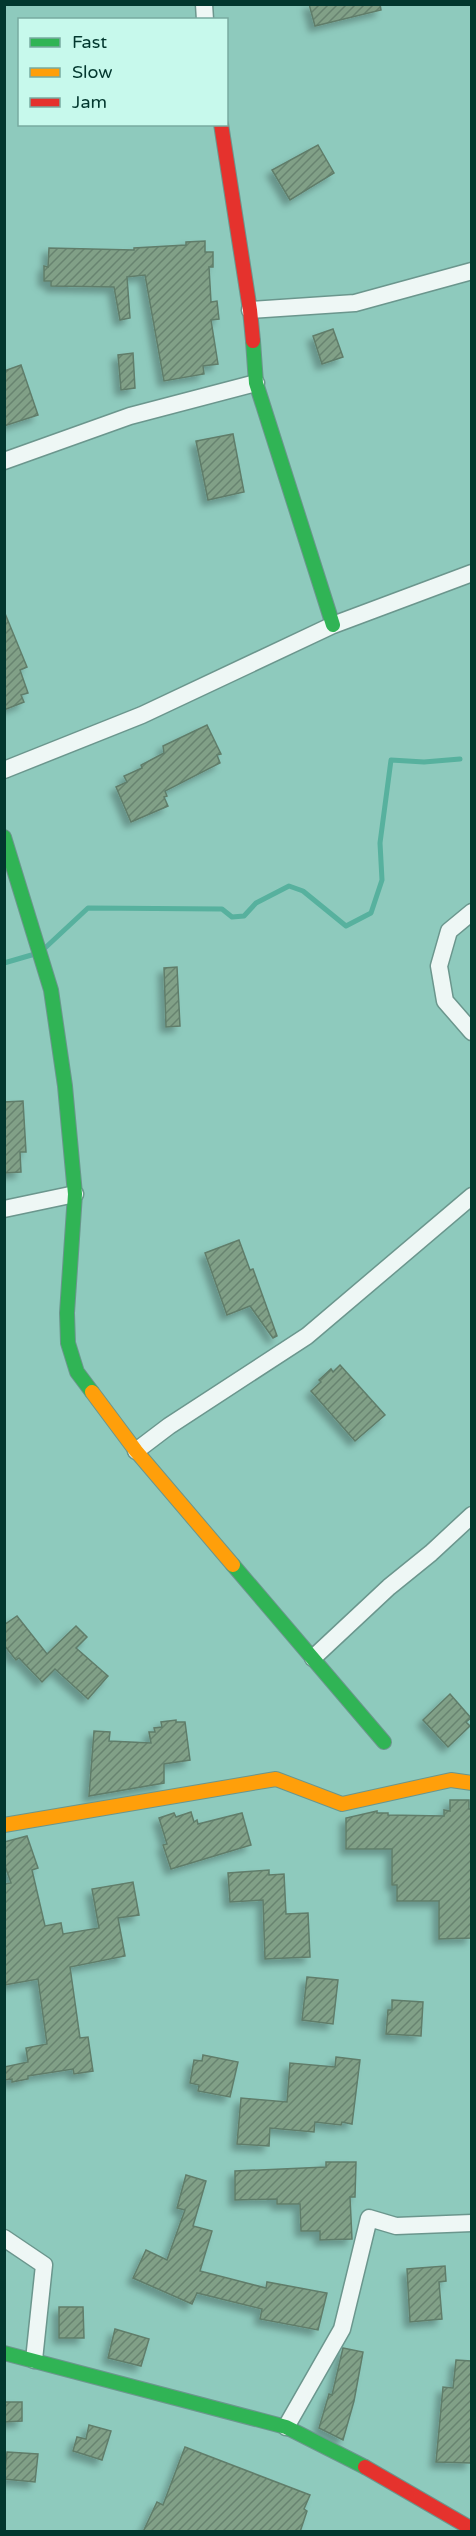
<svg xmlns="http://www.w3.org/2000/svg" width="476" height="2536" font-family="'Varela Round',sans-serif">
  <style>
    .lines { fill: none; stroke-linecap: round; stroke-linejoin: round }
    .stream { stroke: #57b19e; stroke-width: 5 }
    .building { fill: url(#building-hatch); stroke: #607d6a; stroke-width: 1.5; filter: url(#shadow) }
    .street-casing { stroke: #6b968d; stroke-width: 19 }
    .fast-casing { stroke: #6b968d; stroke-width: 16 }
    .slow-casing { stroke: #6b968d; stroke-width: 16 }
    .jam-casing { stroke: #6b968d; stroke-width: 16 }
    .street { stroke: #eef7f5; stroke-width: 16 }
    .fast { stroke: #30b455; stroke-width: 14 }
    .slow { stroke: #ff9f0a; stroke-width: 14 }
    .jam { stroke: #e5322d; stroke-width: 14 }
  </style>
  <defs>
    <pattern id="building-hatch" width="6" height="6" patternUnits="userSpaceOnUse" patternTransform="scale(1.5)"><rect width="6" height="6" fill="#81a087"/><path d="M-1 1l2-2M0 6l6-6M5 7l2-2" fill="none" stroke="#67836f"/></pattern>
    <filter id="shadow"><feDropShadow dx="-5.5" dy="5.5" stdDeviation="3" flood-color="#0004"/></filter>
  </defs>
  <rect width="100%" height="100%" fill="#8ecabd"/>
  <g class="lines">
    <!-- stream -->
    <g class="stream">
      <polyline points="45,948 88,908 222,909 232,917 244,916 256,903 289,886 303,891 346,926 371,913 382,880 380,843 391,760 424,762 460,759"/>
      <polyline points="4,963 35,954"/>
    </g>
  </g>
  <!-- building -->
  <g class="building">
    <polygon points="309,4 380,4 381,10 315,26"/>
    <polygon points="318,145 334,173 290,200 272,170"/>
    <polygon points="205,241 205,252 213,252 213,267 209,267 211,302 217,301 219,319 211,320 218,364 203,366 204,374 164,381 145,275 127,277 130,318 120,320 114,287 51,286 51,281 44,281 44,266 48,267 49,248 134,250 134,248 186,245 186,242"/>
    <polygon points="333,329 343,357 322,364 313,336"/>
    <polygon points="133,353 135,388 121,390 118,355"/>
    <polygon points="21,365 38,415 4,426 4,371"/>
    <polygon points="233,434 244,492 208,500 196,441"/>
    <polygon points="4,611 27,667 20,670 28,693 21,695 24,702 4,710"/>
    <polygon points="207,725 221,754 217,755 220,763 165,791 167,796 164,797 168,806 131,822 116,787 127,782 124,776 142,768 141,765 164,753 163,746"/>
    <polygon points="177,967 180,1026 166,1027 164,968"/>
    <polygon points="23,1101 26,1152 20,1152 21,1172 4,1173 4,1102"/>
    <polygon points="239,1240 250,1270 253,1269 277,1336 273,1338 250,1306 227,1315 205,1253"/>
    <polygon points="340,1365 385,1415 355,1441 311,1391 321,1382 319,1380 331,1369 333,1372"/>
    <polygon points="17,1616 47,1654 76,1626 87,1637 76,1648 108,1676 88,1699 55,1669 42,1682 19,1658 16,1660 4,1645 4,1625"/>
    <polygon points="450,1694 471,1718 466,1722 470,1726 448,1747 423,1720"/>
    <polygon points="176,1720 176,1722 185,1722 190,1760 164,1764 164,1783 89,1796 94,1731 110,1732 109,1741 151,1743 149,1732 155,1732 154,1728 162,1727 161,1722"/>
    <polygon points="450,1800 469,1800 469,1809 471,1809 471,1938 439,1939 439,1901 397,1901 397,1885 392,1885 392,1849 346,1849 346,1818 377,1811 377,1813 388,1813 388,1815 444,1816 444,1810 450,1811"/>
    <polygon points="191,1812 194,1822 197,1820 198,1824 242,1813 251,1845 171,1869 163,1845 167,1844 159,1818 174,1813 176,1817"/>
    <polygon points="27,1836 38,1868 32,1870 45,1926 61,1923 63,1934 99,1928 92,1889 133,1882 139,1915 118,1918 125,1956 70,1967 80,2038 88,2037 93,2071 74,2074 73,2069 28,2076 28,2079 12,2082 12,2079 4,2080 4,2067 28,2062 26,2048 47,2044 38,1979 4,1985 4,1884 11,1883 4,1863 4,1842"/>
    <polygon points="269,1870 269,1875 284,1874 286,1914 308,1913 310,1957 265,1959 263,1900 230,1902 228,1873"/>
    <polygon points="307,1977 338,1980 333,2024 302,2020"/>
    <polygon points="392,2000 423,2002 421,2036 386,2034 388,2010 392,2010"/>
    <polygon points="203,2055 238,2062 230,2097 198,2091 199,2085 190,2083 194,2060 202,2061"/>
    <polygon points="336,2057 360,2060 352,2124 342,2122 341,2125 315,2122 314,2132 270,2128 269,2146 237,2144 241,2098 287,2102 290,2063 335,2067"/>
    <polygon points="326,2162 356,2162 355,2197 350,2197 352,2239 320,2240 320,2231 301,2231 300,2204 277,2204 277,2199 235,2200 235,2171 326,2167"/>
    <polygon points="186,2175 206,2181 193,2226 212,2231 200,2271 266,2288 267,2282 327,2293 318,2330 260,2319 262,2309 197,2293 192,2304 133,2278 146,2250 167,2260 185,2210 177,2208"/>
    <polygon points="445,2266 446,2281 439,2282 442,2319 410,2322 407,2269"/>
    <polygon points="59,2307 83,2307 84,2338 59,2338"/>
    <polygon points="115,2329 149,2339 141,2366 108,2358"/>
    <polygon points="343,2348 363,2352 354,2401 343,2440 319,2428 329,2394 332,2395"/>
    <polygon points="456,2360 471,2361 471,2463 436,2462 443,2387 453,2388"/>
    <polygon points="4,2402 22,2402 22,2421 4,2422"/>
    <polygon points="89,2425 111,2431 102,2460 73,2451 77,2437 86,2439"/>
    <polygon points="185,2447 310,2495 304,2509 307,2511 300,2532 143,2532 157,2502 163,2505"/>
    <polygon points="7,2452 38,2454 35,2482 4,2479"/>
  </g>
  <g class="lines">
    <defs>
      <g id="street">
        <polyline points="204,4 205,20"/>
        <polyline points="250,310 355,303 472,271"/>
        <polyline points="4,461 130,416 256,383"/>
        <polyline points="4,770 142,715 333,625 472,573"/>
        <polyline points="472,912 449,931 439,966 445,1001 472,1032"/>
        <polyline points="4,1209 75,1194"/>
        <polyline points="136,1451 169,1426 307,1336 472,1196"/>
        <polyline points="313,1658 389,1587 431,1553 472,1515"/>
        <polyline points="4,2238 44,2265 34,2360"/>
        <polyline points="286,2427 342,2329 369,2218 396,2226 472,2223"/>
      </g>
      <g id="fast">
        <polyline points="253,341 256,383 333,625"/>
        <polyline points="4,837 51,990 65,1086 75,1194 67,1313 68,1343 77,1372 92,1392"/>
        <polyline points="233,1565 384,1742"/>
        <polyline points="4,2353 286,2427 365,2467"/>
      </g>
      <g id="slow">
        <polyline points="92,1392 136,1451 233,1565"/>
        <polyline points="4,1825 276,1779 342,1804 451,1780 472,1783"/>
      </g>
      <g id="jam">
        <polyline points="221,124 250,310 253,341"/>
        <polyline points="365,2467 472,2529"/>
      </g>
    </defs>
    <!-- street casing -->
    <use href="#street" class="street-casing"/>
    <!-- fast casing -->
    <use href="#fast" class="fast-casing"/>
    <!-- slow casing -->
    <use href="#slow" class="slow-casing"/>
    <!-- jam casing -->
    <use href="#jam" class="jam-casing"/>
    <!-- street -->
    <use href="#street" class="street"/>
    <!-- fast -->
    <use href="#fast" class="fast"/>
    <!-- slow -->
    <use href="#slow" class="slow"/>
    <!-- jam -->
    <use href="#jam" class="jam"/>
  </g>
  <!-- border -->
  <rect width="476" height="2536" fill="none" stroke="#02372e" stroke-width="12"/>
  <!-- legend -->
  <rect x="18" y="18" width="210" height="108" fill="#c7f9ec" stroke="#78aba0" stroke-width="1.5"/>
  <rect x="30" y="38" width="30" height="9" fill="#30b455" stroke="#78aba0" stroke-width="1.5"/>
  <text x="72" y="48" font-size="18" fill="#02372e">Fast</text>
  <rect x="30" y="68" width="30" height="9" fill="#ff9f0a" stroke="#78aba0" stroke-width="1.5"/>
  <text x="72" y="78" font-size="18" fill="#02372e">Slow</text>
  <rect x="30" y="98" width="30" height="9" fill="#e5322d" stroke="#78aba0" stroke-width="1.5"/>
  <text x="72" y="108" font-size="18" fill="#02372e">Jam</text>
</svg>
